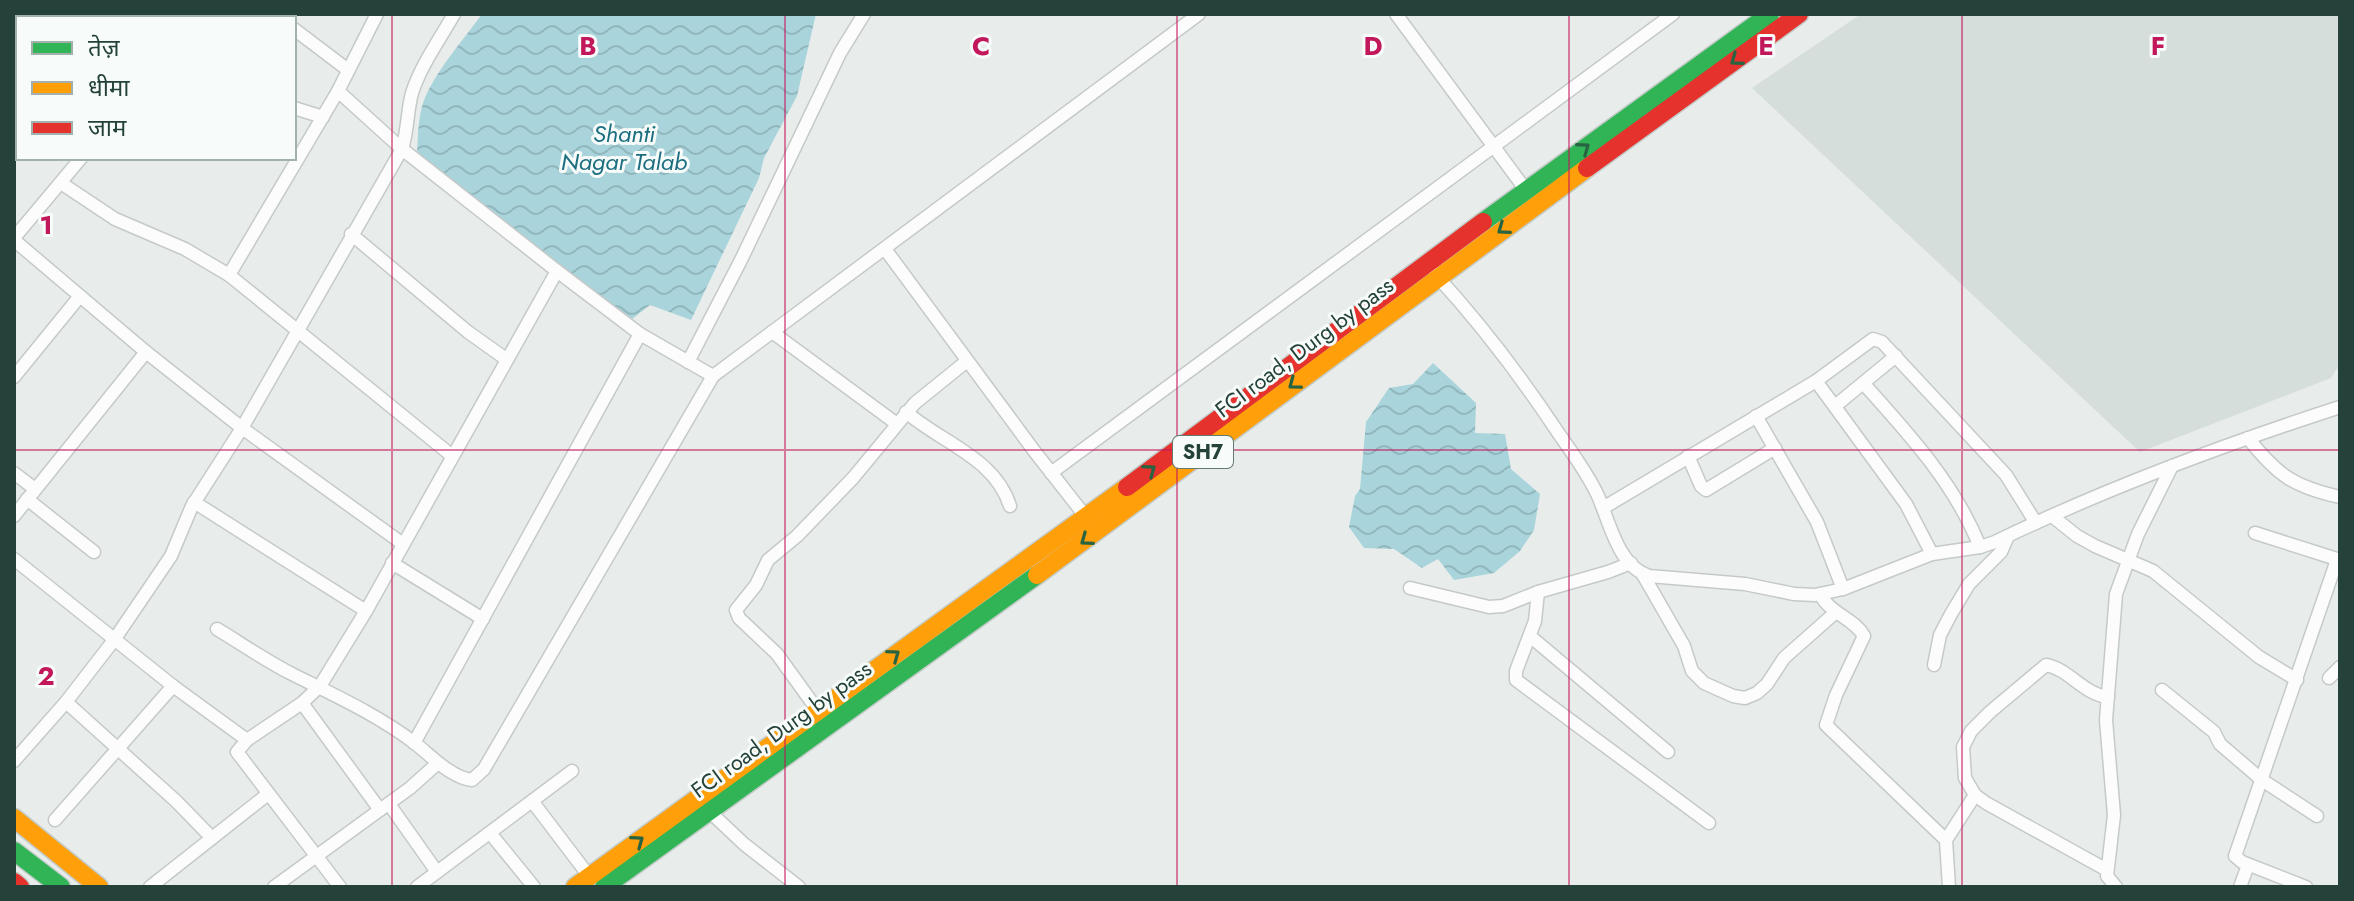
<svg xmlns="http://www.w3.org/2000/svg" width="2354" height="901" font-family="Jost,'Noto Sans Devanagari',sans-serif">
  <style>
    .built { fill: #d6dedb }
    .water { fill: url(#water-waves) }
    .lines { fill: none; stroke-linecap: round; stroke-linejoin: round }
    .street-casing { stroke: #c5cac8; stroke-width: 15 }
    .fast-casing { stroke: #c3cbc8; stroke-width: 21 }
    .slow-casing { stroke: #c3cbc8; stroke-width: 21 }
    .jam-casing { stroke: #c3cbc8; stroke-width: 21 }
    .street { stroke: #fcfcfc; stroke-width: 12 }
    .fast { stroke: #30b455; stroke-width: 18 }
    .slow { stroke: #ff9f0a; stroke-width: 18 }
    .jam { stroke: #e5322d; stroke-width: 18 }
    .oneway { stroke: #286442 }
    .grid { fill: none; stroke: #c2185b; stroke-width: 2; stroke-opacity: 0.55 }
    .labels { text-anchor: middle; stroke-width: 6; stroke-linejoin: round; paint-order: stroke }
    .shield { fill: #f7fbf9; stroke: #637a73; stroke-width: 2 }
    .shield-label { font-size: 20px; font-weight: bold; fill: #24423a }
    .street-label { font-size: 22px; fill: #24423a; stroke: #f7fbf9 }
    .water-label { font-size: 24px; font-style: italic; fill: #1c6f80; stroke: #f7fbf9 }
    .grid-label { font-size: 26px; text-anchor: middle; font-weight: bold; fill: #c2185b; stroke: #f7fbf9; stroke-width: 6; stroke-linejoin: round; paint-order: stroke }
  </style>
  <defs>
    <pattern id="water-waves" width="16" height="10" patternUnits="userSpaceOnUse" patternTransform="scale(2)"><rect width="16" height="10" fill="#a9d4db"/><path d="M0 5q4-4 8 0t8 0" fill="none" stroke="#91b7bd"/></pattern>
  </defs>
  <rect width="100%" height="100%" fill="#e8edeb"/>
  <!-- built -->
  <polygon class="built" points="1861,14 2340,14 2340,364 2331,378 2140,452 1752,88"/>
  <!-- water -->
  <g class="water">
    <path d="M 482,14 L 816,14 L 797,96 L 764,158 L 759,178 L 691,320 L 650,305 L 632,319 L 583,284 L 417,153 C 418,137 418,119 423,103 C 433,74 464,39 482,14 Z"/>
    <polygon points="1433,363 1476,403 1475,433 1505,434 1511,469 1540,494 1534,530 1520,551 1494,573 1454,580 1438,559 1422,568 1394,549 1364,548 1349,527 1355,496 1360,489 1366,422 1389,388 1413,384"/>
  </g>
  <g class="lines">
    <defs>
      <g id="street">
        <polyline points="89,14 94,18"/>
        <polyline points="142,14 148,18"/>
        <polyline points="274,14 280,18"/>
        <polyline points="1396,14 1528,193"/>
        <polyline points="119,18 123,14"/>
        <polyline points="294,29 348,70"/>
        <polyline points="14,40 18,43"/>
        <polyline points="338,91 402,149 557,271 640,334 713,376"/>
        <polyline points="294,108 323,117"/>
        <polyline points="61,183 115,219 185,249 229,275 451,455"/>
        <polyline points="351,234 468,332 506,359"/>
        <polyline points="14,238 81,158"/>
        <polyline points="14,240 146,352 242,428 403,544"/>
        <polyline points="885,249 1035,452 1086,517"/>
        <path d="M 1435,274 C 1481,324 1522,378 1559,434 C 1573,454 1588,474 1598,496 C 1610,523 1618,566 1649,576 L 1745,584 L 1794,594 L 1815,595 L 1843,589 L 1932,554 L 1980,547 L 1995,542 C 2106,488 2223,445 2340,407"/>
        <polyline points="229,275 338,91 377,14"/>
        <polyline points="772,332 897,424"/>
        <polyline points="688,362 741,260 840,53 864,14"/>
        <polyline points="14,377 80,296"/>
        <polyline points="1816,381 1906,504 1932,554"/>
        <path d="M 1864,384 C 1909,434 1955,484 1980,547"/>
        <polyline points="1835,406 1896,356"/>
        <path d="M 906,412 C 942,443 995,458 1010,506"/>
        <polyline points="1756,416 1817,522 1843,589"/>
        <path d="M 2248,438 C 2277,475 2294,487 2340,497"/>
        <polyline points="1688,456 1701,486 1706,490 1775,448"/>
        <polyline points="14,473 35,489"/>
        <polyline points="1051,473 1673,14"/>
        <polyline points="27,499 94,552"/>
        <polyline points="194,502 366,611"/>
        <polyline points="1603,508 1816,381 1873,339 1882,342 2006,475 2036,523"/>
        <polyline points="14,516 146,352"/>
        <polyline points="2052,516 2077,536 2095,546 2153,571 2259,657 2297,680"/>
        <polyline points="2255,533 2340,560"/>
        <polyline points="14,559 173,686 247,740"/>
        <polyline points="392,563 483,619"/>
        <polyline points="1642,573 1684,646 1692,671 1704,683 1733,696 1745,698 1757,693 1767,684 1784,658 1836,612"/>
        <polyline points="1410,588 1489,607 1503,606 1538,592 1608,572 1631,563"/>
        <polyline points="1538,592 1535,621 1516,671 1516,680 1709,823"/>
        <path d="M 1820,594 C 1830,614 1854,618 1864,636 L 1836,695 L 1826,725 L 1946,840"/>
        <path d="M 217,629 C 242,644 266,661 292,674 C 334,695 378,715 416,744 C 432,757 452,778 472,780 L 484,769 L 713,376 L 1199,14"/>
        <polyline points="1531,637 1668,752"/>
        <polyline points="1934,665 1940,635 1951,614 1969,584 2001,552 2008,536"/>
        <polyline points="2329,678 2340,667"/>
        <polyline points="2162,690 2214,732 2220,744 2262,780 2317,816"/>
        <polyline points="66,702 176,801 212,838"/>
        <polyline points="302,703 380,810"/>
        <polyline points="821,715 777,654 739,618 736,610 756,585 768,560 797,536 853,478 915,403 967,361"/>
        <polyline points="414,743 640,334"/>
        <path d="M 14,761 L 66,702 L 114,640 L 171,556 L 192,506 L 242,428 L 402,149 C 408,130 407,111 412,93 C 421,65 440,39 454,14"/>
        <polyline points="532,801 589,876"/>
        <polyline points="389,804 437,872"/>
        <polyline points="709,811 744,844 799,887"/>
        <polyline points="55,820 173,686"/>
        <polyline points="490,833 534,887"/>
        <path d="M 2107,870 L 1986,803 L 1975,795 L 1965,778 L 1963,747 L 1971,731 L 1990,712 L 2046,665 C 2069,669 2083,694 2108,697"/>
        <polyline points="150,887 268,794"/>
        <polyline points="274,887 410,788 438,763"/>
        <polyline points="340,887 237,752 247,740 302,703 320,686 366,611 557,271"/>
        <polyline points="417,887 572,771"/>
        <polyline points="1949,887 1946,840 1975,795"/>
        <polyline points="2116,887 2107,876 2114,815 2106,720 2116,594 2138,534 2172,466"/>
        <polyline points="2240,887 2248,865"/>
        <polyline points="2306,887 2242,862 2235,856 2337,560"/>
      </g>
      <g id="fast">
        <polyline points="1483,222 1770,14"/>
        <polyline points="14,851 61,887"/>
        <polyline points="604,887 1037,575"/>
      </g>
      <g id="slow">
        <polyline points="1037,575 1587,168"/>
        <polyline points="14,818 99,887"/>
        <polyline points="575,887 1127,487"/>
      </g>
      <g id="jam">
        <polyline points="1587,168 1799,14"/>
        <polyline points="1127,487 1483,222"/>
        <polyline points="14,882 20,887"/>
      </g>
    </defs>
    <!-- street casing -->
    <use href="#street" class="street-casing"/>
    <!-- fast casing -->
    <use href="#fast" class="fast-casing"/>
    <!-- slow casing -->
    <use href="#slow" class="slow-casing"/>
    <!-- jam casing -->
    <use href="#jam" class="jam-casing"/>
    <!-- street -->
    <use href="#street" class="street"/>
    <!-- fast -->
    <use href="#fast" class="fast"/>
    <!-- slow -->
    <use href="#slow" class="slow"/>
    <!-- jam -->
    <use href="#jam" class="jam"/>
  </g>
  <!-- one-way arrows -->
  <defs><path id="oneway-chevron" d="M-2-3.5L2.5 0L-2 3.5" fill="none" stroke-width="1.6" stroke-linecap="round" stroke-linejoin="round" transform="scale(2)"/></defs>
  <g class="oneway">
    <use href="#oneway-chevron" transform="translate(1736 60) rotate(144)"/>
    <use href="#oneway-chevron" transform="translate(1584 148) rotate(-36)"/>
    <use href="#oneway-chevron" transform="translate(1503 229) rotate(144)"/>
    <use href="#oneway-chevron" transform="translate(1294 384) rotate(143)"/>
    <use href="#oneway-chevron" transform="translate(1150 470) rotate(-36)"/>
    <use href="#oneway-chevron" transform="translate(1086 540) rotate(144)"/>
    <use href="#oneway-chevron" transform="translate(894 655) rotate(-36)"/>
    <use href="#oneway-chevron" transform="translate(638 841) rotate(-36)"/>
  </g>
  <!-- grid -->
  <path class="grid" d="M 392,14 L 392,887M 785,14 L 785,887M 1177,14 L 1177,887M 1569,14 L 1569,887M 1962,14 L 1962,887M 14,450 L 2340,450"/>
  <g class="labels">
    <!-- shield labels -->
    <rect class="shield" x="1173" y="436" width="60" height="32" rx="6"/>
    <g class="shield-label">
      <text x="1203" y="459">SH7</text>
    </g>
    <!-- street labels -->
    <g class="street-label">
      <text transform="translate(1304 347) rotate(-37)" y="8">FCI road, Durg by pass</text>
      <text transform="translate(781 729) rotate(-36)" y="8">FCI road, Durg by pass</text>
    </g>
    <!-- water labels -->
    <g class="water-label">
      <text x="624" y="142">Shanti<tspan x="624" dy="28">Nagar Talab</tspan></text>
    </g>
  </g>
  <g class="grid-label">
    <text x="588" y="55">B</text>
    <text x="981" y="55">C</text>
    <text x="1373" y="55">D</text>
    <text x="1766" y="55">E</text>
    <text x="2158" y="55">F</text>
    <text x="46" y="234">1</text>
    <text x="46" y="685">2</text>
  </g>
  <!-- border -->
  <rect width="2354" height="901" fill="none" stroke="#24423a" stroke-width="32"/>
  <!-- legend -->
  <rect x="16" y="16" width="280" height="144" fill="#f7fbf9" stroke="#a3b1ad" stroke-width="2"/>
  <rect x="32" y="42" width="40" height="12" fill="#30b455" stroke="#a3b1ad" stroke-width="2"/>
  <text x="88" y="56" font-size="24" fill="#24423a">तेज़</text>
  <rect x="32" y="82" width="40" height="12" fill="#ff9f0a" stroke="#a3b1ad" stroke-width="2"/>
  <text x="88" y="96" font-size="24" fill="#24423a">धीमा</text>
  <rect x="32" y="122" width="40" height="12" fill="#e5322d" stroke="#a3b1ad" stroke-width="2"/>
  <text x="88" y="136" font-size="24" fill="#24423a">जाम</text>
</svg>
